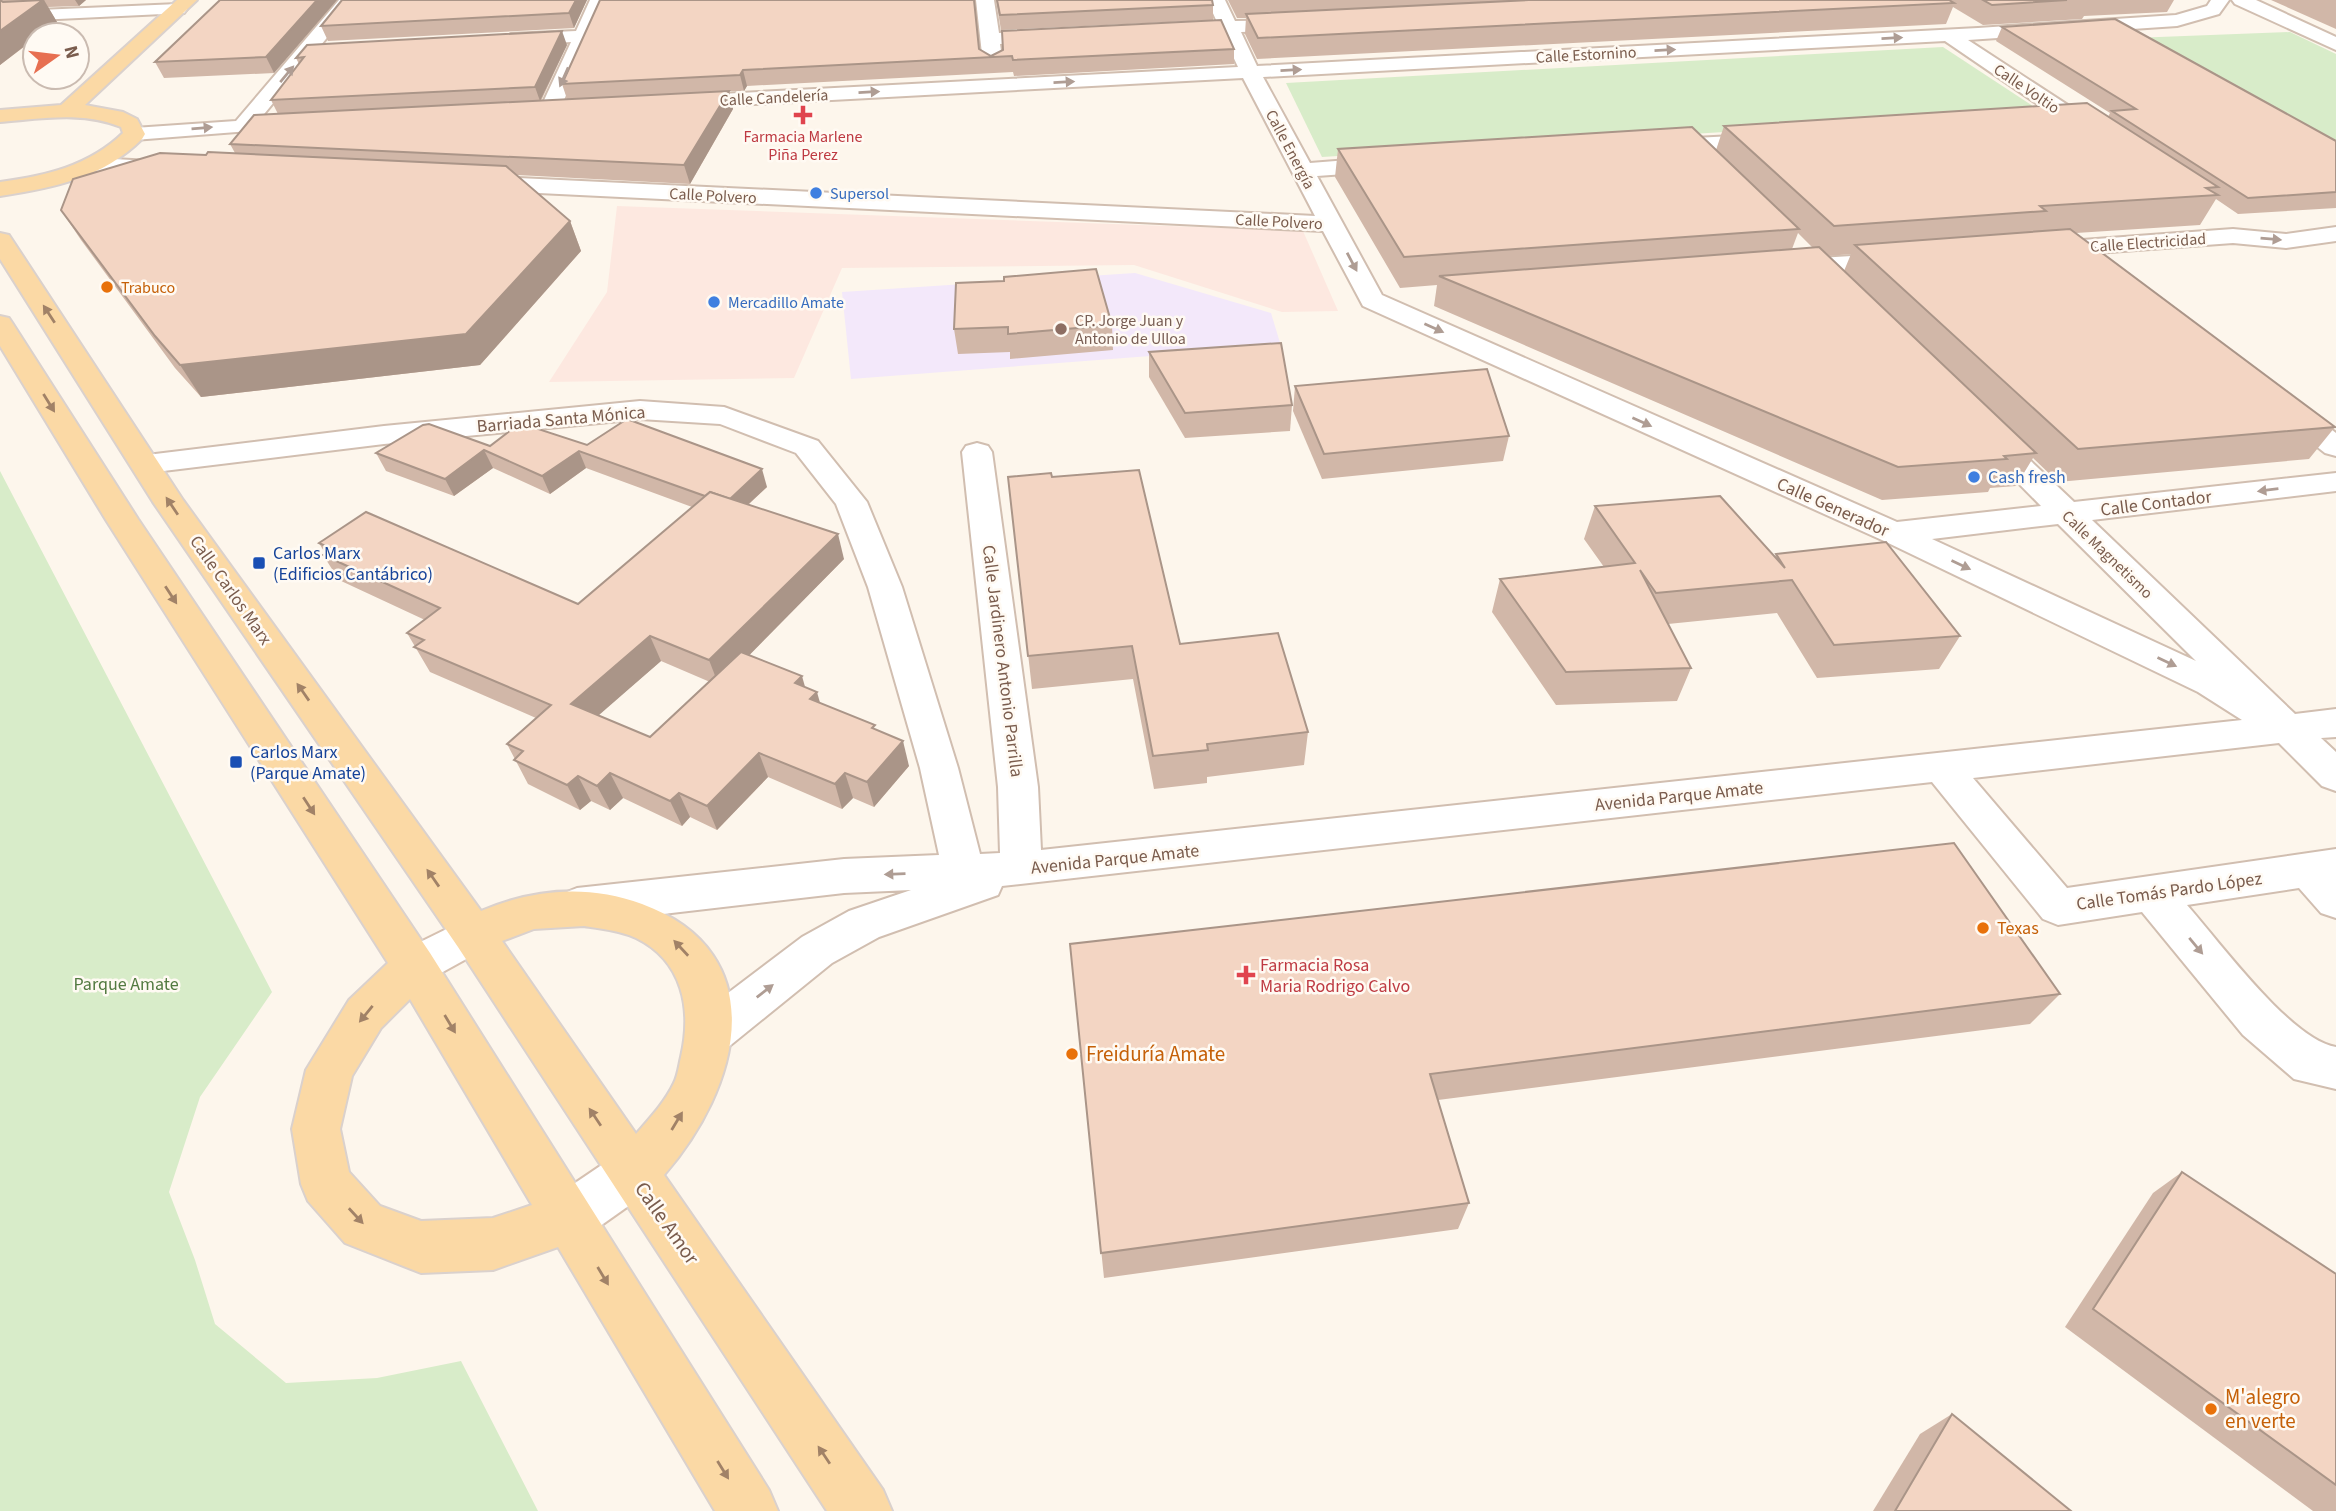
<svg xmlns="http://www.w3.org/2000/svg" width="2336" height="1511" font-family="'Source Sans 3',sans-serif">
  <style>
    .commercial { fill: #fde8e0 }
    .education { fill: #f3e8fa }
    .green { fill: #d8ecc9 }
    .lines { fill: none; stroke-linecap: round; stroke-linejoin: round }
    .street-casing { stroke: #d1beb0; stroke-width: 4 }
    .secondary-casing { stroke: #d6c0b0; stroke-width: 4 }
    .primary-casing { stroke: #dad1cd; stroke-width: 4 }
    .street { fill: #fff; fill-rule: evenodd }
    .secondary { fill: #fff; fill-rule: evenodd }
    .primary { fill: #fbd9a5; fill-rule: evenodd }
    .wall { fill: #d1b7a8; fill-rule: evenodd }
    .shaded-wall { fill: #aa9588 }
    .building { fill: #f3d5c3; stroke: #aa9588; stroke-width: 2 }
    .oneway { fill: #af9d94 }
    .oneway2 { fill: #a18267 }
    .health-dot { fill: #e0444e; stroke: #fffaf3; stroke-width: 2.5 }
    .shop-dot { fill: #3f7fe0; stroke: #fffaf3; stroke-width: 2.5 }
    .food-dot { fill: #e8710a; stroke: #fffaf3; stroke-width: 2.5 }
    .education-dot { fill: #8d6e63; stroke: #fffaf3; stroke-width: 2.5 }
    .transit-dot { fill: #1a4fb4; stroke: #fffaf3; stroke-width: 2.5 }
    .labels { text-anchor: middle; stroke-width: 5; stroke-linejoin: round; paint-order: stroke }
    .far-street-label { font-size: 16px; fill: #7a5c4d; stroke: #fffaf3 }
    .far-health-label { font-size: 16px; fill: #be3a42; stroke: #fffaf3 }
    .far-shop-label { font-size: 16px; fill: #366cbe; stroke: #fffaf3; text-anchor: start }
    .far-food-label { font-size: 16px; fill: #c56008; stroke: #fffaf3; text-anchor: start }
    .far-education-label { font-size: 16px; fill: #785e54; stroke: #fffaf3; text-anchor: start }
    .street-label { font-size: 18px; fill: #7a5c4d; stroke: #fffaf3 }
    .shop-label { font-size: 18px; fill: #366cbe; stroke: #fffaf3; text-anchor: start }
    .transit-label { font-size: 18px; fill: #164399; stroke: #fffaf3; text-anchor: start }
    .food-label { font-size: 18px; fill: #c56008; stroke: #fffaf3; text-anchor: start }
    .health-label { font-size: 18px; fill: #be3a42; stroke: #fffaf3; text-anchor: start }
    .park-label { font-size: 18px; fill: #537a41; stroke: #fffaf3 }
    .near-food-label { font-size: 21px; fill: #c56008; stroke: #fffaf3; text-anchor: start }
    .near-street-label { font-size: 21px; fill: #7a5c4d; stroke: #fffaf3 }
  </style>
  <rect width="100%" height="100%" fill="#fdf6ec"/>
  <!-- commercial -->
  <polygon class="commercial" points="617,206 1303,231 1338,311 1282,312 1134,265 842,268 794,378 549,382 607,292"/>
  <!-- education -->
  <polygon class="education" points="1135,273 1271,313 1281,346 851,379 842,292"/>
  <!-- green -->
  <g class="green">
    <polygon points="2290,32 2336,54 2336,152 2133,38"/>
    <polygon points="1943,47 2042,112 1322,157 1286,83"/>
    <polygon points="0,471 272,992 200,1097 169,1192 195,1260 215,1324 286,1383 377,1378 461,1361 538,1511 0,1511"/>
  </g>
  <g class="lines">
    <defs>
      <g id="street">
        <polygon points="339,0 358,0 260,119 303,119 307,123 303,127 134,140 126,139 123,134 126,129 134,128 236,121"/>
        <polygon points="590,0 608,0 560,109 557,113 543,113 540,109 571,42 511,46 502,40 511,34 576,31"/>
        <polygon points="976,0 994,0 999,33 1053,30 1062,36 1053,42 1000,44 1003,63 993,69 986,67 983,63"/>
        <path d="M 1207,0 L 1225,0 L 1235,21 L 1305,20 L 1307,24 L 1298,30 L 1241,32 L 1257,66 L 1978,28 L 2176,15 L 2207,6 L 2211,0 L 2229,0 L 2219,14 L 2177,26 L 1968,40 L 2103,128 L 2106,133 L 2103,138 L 2087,138 L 1945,41 L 1263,77 L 1310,163 L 1387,157 L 1395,159 L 1398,164 L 1395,169 L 1387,171 L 1317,176 L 1382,295 L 1897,522 L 2041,506 L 1971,435 L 1975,429 L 1986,426 L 1997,429 L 2074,502 L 2336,473 L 2336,491 L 2092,520 L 2295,714 L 2336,709 L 2336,737 L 2321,738 L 2336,752 L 2336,791 L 2322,786 L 2279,743 L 1973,778 L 2067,888 L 2336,849 L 2336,918 L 2321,913 L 2299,888 L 2187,905 C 2219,941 2291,1040 2336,1047 L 2336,1089 L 2294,1079 L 2243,1035 L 2142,912 L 2058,925 L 2043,919 L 1932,782 L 1002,886 L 998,895 L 879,937 L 832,963 L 727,1048 L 711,1054 L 695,1048 L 688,1033 L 695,1018 L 802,937 L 849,911 L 911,890 L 844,893 L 577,924 L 562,918 L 556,906 L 562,894 L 577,888 L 844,859 L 939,855 L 920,768 L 868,587 L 836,504 L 796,453 L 720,424 L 640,419 L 384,444 L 147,473 L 136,470 L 132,464 L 136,458 L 147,455 L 384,426 L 640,401 L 724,407 L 818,441 L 867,502 L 902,587 L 958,768 L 980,854 L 1000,853 L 998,787 L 962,452 L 966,446 L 977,443 L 988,446 L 992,452 L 1038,787 L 1041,850 L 2242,720 L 2198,692 L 1882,540 L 1363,306 L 1323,231 L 477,190 L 469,188 L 466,183 L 469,178 L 477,176 L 1315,216 L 1243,78 L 681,108 L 674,106 L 671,102 L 674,98 L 681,96 L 1238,67 L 1222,33 L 1173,36 L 1164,30 L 1173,24 L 1217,22 ZM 2058,524 L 2196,661 L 1932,539 Z"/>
        <polygon points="2232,0 2256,0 2336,37 2336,50 2235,4"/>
        <polygon points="178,4 187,9 184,13 16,21 7,16 16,11"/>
        <polygon points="1771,134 1779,135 1782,140 1779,145 1656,154 1648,152 1645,147 1648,142 1656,140"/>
        <polygon points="95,158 169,162 177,164 180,169 177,174 169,176 87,170 84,165 87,160"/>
        <polygon points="2336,227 2336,241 2286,248 2233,243 2041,257 2032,255 2029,250 2032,245 2041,243 2233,229 2286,234"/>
        <polygon points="1901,253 1910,255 1913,260 1910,265 1786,276 1777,273 1773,268 1777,263 1786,260"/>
        <polygon points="2284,398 2294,401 2336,433 2336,456 2325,453 2274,413 2270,407 2274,401"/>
      </g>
      <g id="secondary">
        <polygon points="473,916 488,921 495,934 488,947 430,979 414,985 398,979 392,966 398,953"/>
        <polygon points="633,1149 651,1156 658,1173 651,1190 586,1236 568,1243 550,1236 542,1218 550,1200 615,1156"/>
      </g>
      <g id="primary">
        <path d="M 177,0 L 197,0 L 85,105 L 123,112 L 137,119 L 145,134 L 142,139 C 103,178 53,188 0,196 L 0,182 C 45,176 89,166 123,133 L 121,127 C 82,111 40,119 0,122 L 0,110 L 61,105 Z"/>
        <path d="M 0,233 L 9,235 L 183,500 L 481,911 C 533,889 588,884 642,904 C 777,954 739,1089 664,1175 L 883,1490 L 892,1511 L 827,1511 L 458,947 L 153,502 L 0,259 ZM 584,926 C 601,929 619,930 636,938 C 683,961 692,1009 681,1057 C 679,1065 678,1075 674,1083 C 665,1102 650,1118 636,1134 L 502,941 L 534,929 Z"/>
        <path d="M 0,316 L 9,318 L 13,324 L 138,519 L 430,953 L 769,1490 L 778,1511 L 715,1511 L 558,1247 L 493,1270 L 421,1273 L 345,1243 L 308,1201 L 301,1184 L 292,1129 L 306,1070 L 349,1000 L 388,963 L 106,520 L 0,346 ZM 410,999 L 532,1205 L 493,1218 L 421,1221 L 380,1206 L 349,1172 L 340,1129 L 352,1076 L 381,1028 Z"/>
      </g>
    </defs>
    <!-- street casing -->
    <use href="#street" class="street-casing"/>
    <!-- secondary casing -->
    <use href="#secondary" class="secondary-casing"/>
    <!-- primary casing -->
    <use href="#primary" class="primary-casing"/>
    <!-- street -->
    <use href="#street" class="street"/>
    <!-- secondary -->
    <use href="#secondary" class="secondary"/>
    <!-- primary -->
    <use href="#primary" class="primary"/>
  </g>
  <!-- wall -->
  <g class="wall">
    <polygon points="0,0 86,0 79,6 48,7 57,22 0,65"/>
    <polygon points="337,0 274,73 164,78 155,62"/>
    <polygon points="342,0 587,0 574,28 328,41 321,26"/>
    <polygon points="996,0 1212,0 1213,5 1213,20 1001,30"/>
    <polygon points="1228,0 2174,0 2167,12 2084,16 2082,19 1983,25 1953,7 1946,24 1257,59 1245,34 1246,18 1237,18"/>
    <polygon points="2271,0 2336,0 2336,29"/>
    <path d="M 2002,27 L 2336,141 L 2336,208 L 2238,214 L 2216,199 L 2200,225 L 2076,233 L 2335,427 L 2309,459 L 2058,482 L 2033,458 L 2016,486 L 1990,488 L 1988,492 L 1882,500 L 1434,306 L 1437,285 L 1400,288 L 1335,177 L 1338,149 L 1716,150 L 1724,126 L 2108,117 L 2110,113 L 1996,41 ZM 1798,233 L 1813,248 L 1792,249 ZM 1851,254 L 1844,271 L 1828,256 Z"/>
    <polygon points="567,45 541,101 567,99 562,84 979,49 991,56 1234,49 1234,64 1014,76 1013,72 747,86 744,91 729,91 733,109 690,184 517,175 570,221 581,251 480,365 201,397 175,368 81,240 61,210 206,155 235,153 230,144 278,114 271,100 299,64 296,58"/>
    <polygon points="956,283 1112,325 1113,350 1010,359 1010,352 958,354 954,329"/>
    <polygon points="1149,352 1292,405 1290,431 1185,438 1149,377"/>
    <polygon points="1295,386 1509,436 1503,461 1322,479 1293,411"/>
    <path d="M 587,445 L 767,487 L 748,505 L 844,559 L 749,655 L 805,687 L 820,703 L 876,730 L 909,766 L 874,807 L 853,798 L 842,809 L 768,777 L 717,830 L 690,817 L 682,826 L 623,798 L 610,810 L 591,801 L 580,810 L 528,784 L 507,744 L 536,718 L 430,672 L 407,633 L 425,620 L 339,580 L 323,555 L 325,553 L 319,543 L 578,604 L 692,507 L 586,468 L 550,494 L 493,468 L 454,496 L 386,471 L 376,453 L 490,446 ZM 661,661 L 710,682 L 650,737 L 598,715 Z"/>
    <polygon points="1008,477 1180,644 1308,732 1304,765 1207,777 1207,783 1154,789 1133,679 1032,689"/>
    <polygon points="1595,506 1775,557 1776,554 1960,636 1939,669 1817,678 1777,613 1668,624 1691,668 1677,701 1556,705 1492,612 1500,579 1604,567 1584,539"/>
    <polygon points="1070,944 2060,994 2030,1024 1438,1100 1469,1203 1458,1229 1104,1278"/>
    <polygon points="2182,1172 2336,1274 2336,1511 2313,1511 2065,1327 2153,1193"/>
    <polygon points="1952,1414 2071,1511 1873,1511 1920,1434"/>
  </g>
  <!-- shaded-wall -->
  <g class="shaded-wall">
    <polygon points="44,0 57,22 39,35 35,35 35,38 0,65 0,31"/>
    <polygon points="75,0 86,0 79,6"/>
    <polygon points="317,0 337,0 274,73 266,57"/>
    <polygon points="576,0 587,0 574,28 569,13"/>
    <polygon points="562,31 567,45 540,101 535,87"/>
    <polygon points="743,70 747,86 744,91 740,75"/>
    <polygon points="729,91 733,109 690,184 684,165"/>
    <polygon points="570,221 581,251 480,365 201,397 180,365"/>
    <polygon points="484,450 493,468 454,496 445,479"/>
    <polygon points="579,451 586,468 550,494 542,476"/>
    <polygon points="762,469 767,487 730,521 724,503"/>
    <polygon points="838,534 844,559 719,686 709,660"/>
    <polygon points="650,636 661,661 583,729 571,704"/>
    <polygon points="802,676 809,701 795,683"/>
    <polygon points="817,692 824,717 810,699"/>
    <polygon points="903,741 909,766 874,807 867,782"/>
    <polygon points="759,753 768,777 717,830 707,806"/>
    <polygon points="610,773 623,798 610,810 597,786"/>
    <polygon points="845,773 853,798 842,809 835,784"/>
    <polygon points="578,776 591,801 580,810 567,785"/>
    <polygon points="679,793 690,817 682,826 670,801"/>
  </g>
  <!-- building -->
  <g class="building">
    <polygon points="0,0 3,2 43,0 0,31"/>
    <polygon points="220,0 317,0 266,57 155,62"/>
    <polygon points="342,0 576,0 569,13 321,26"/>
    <polygon points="600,0 974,0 979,49 991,56 1003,50 1002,31 1221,20 1234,49 1013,60 1012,56 743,70 740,75 562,84"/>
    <polygon points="997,0 1212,0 1213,5 1000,15"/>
    <polygon points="1529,0 1949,0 1954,3 1258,38 1246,14"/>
    <polygon points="1983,0 2067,0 1992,5"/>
    <polygon points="2115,19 2336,141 2336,192 2248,198 2112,111 2136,109 2002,27"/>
    <polygon points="562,31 535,87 271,100 304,57 296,58 307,45"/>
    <polygon points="729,91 684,165 230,144 254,115"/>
    <polygon points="2087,103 2218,187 2206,188 2218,195 2040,206 2046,211 1834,226 1724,126"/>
    <polygon points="1692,127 1799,229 1404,257 1338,149"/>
    <polygon points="208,152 506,166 570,221 466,334 180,365 155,336 61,210 73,179 160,153 206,155"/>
    <polygon points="2070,229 2335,427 2078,449 1855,245"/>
    <polygon points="1819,247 2036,453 2004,456 2007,459 1898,467 1439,276"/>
    <polygon points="1096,269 1112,325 1008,334 1008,327 954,329 956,283 1004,281 1004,277"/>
    <polygon points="1281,343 1292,405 1185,413 1149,352"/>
    <polygon points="1487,369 1509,436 1324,454 1295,386"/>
    <polygon points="627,419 762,469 730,499 710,492 705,496 579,451 542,476 484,450 445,479 376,453 423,425 429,424 490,446 520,423 587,445"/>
    <polygon points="1139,470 1180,644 1278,633 1308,732 1207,744 1208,750 1153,756 1132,646 1028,656 1008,477 1051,473 1052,477"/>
    <polygon points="710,492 838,534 709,660 650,636 571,704 650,737 741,652 802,676 795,683 817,692 810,699 875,725 872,728 903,741 867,782 845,773 835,784 759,753 707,806 679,793 670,801 610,773 597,786 578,776 567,785 514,760 523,751 507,744 551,705 414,647 424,640 407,633 440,608 323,555 332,549 319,543 366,512 578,604"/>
    <polygon points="1720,496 1785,568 1776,554 1886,542 1960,636 1834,645 1792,580 1656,593 1640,570 1691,668 1566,672 1500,579 1635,563 1595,506"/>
    <polygon points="1954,843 2060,994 1430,1074 1469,1203 1101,1253 1070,944"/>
    <polygon points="2182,1172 2336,1274 2336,1485 2093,1309"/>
    <polygon points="1952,1414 2071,1511 1895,1511"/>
  </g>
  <!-- one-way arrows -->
  <defs><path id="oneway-solid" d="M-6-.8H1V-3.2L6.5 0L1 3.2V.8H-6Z" transform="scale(1.75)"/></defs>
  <g class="oneway">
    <use href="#oneway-solid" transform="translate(1892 38) rotate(-3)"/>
    <use href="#oneway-solid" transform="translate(1665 50) rotate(-3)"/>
    <use href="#oneway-solid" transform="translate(1291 70) rotate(-3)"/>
    <use href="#oneway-solid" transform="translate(287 74) rotate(-50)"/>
    <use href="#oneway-solid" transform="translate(564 77) rotate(114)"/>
    <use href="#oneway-solid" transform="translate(1064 82) rotate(-3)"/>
    <use href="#oneway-solid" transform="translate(869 92) rotate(-3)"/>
    <use href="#oneway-solid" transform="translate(202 128) rotate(-5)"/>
    <use href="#oneway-solid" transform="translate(2271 239) rotate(5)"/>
    <use href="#oneway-solid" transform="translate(1352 262) rotate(62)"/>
    <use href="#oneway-solid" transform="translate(1434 328) rotate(24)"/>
    <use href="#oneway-solid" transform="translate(1642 422) rotate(24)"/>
    <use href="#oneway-solid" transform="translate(2268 490) rotate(173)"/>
    <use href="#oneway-solid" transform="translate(1961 565) rotate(25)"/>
    <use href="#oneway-solid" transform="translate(2167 662) rotate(25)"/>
    <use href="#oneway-solid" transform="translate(895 874) rotate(178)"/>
    <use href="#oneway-solid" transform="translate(2196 946) rotate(50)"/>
    <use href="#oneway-solid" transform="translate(765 991) rotate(-38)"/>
  </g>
  <g class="oneway2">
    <use href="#oneway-solid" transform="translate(49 314) rotate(-123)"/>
    <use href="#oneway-solid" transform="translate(49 403) rotate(58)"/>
    <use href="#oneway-solid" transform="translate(172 506) rotate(-124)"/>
    <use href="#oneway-solid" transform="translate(171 595) rotate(57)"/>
    <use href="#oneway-solid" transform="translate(303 692) rotate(-125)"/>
    <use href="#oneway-solid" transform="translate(309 806) rotate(57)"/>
    <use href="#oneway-solid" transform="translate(433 878) rotate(-125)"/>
    <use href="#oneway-solid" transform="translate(681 948) rotate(-133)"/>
    <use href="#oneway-solid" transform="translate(366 1014) rotate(129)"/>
    <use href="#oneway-solid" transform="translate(450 1024) rotate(59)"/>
    <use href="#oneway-solid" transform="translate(595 1117) rotate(-124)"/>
    <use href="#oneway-solid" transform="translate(677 1121) rotate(-59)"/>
    <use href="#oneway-solid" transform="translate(356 1216) rotate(47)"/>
    <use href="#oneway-solid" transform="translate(603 1276) rotate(59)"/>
    <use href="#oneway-solid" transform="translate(824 1455) rotate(-124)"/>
    <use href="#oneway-solid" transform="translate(723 1470) rotate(58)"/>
  </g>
  <!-- markers -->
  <g class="health-dot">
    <path d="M799.5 104.5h7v7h7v7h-7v7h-7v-7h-7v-7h7z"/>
    <path d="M1242.5 964.5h7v7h7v7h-7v7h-7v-7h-7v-7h7z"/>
  </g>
  <g class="shop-dot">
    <circle cx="816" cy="193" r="7"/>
    <circle cx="714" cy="302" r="7"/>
    <circle cx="1974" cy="477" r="7"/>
  </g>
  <g class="food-dot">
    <circle cx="107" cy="287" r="7"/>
    <circle cx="1983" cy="928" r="7"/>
    <circle cx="1072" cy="1054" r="7"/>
    <circle cx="2211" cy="1409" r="7"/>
  </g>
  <circle class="education-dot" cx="1061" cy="329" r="7"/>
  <g class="transit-dot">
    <rect x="252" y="556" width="14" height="14" rx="3.5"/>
    <rect x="229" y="755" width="14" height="14" rx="3.5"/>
  </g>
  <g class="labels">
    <!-- far-street labels -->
    <g class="far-street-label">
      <text transform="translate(1586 54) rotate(-3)" y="6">Calle Estornino</text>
      <text transform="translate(2027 88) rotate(34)" y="6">Calle Voltio</text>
      <text transform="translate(774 97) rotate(-3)" y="6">Calle Candelería</text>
      <text transform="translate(1291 149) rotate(62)" y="6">Calle Energía</text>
      <text transform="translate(713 195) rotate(3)" y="6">Calle Polvero</text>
      <text transform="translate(1279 221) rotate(3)" y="6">Calle Polvero</text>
      <text transform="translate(2148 242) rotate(-4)" y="6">Calle Electricidad</text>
      <text transform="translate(2108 554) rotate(44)" y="6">Calle Magnetismo</text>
    </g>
    <!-- far-health labels -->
    <g class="far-health-label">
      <text x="803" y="142">Farmacia Marlene<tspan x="803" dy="18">Piña Perez</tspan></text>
    </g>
    <!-- far-shop labels -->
    <g class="far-shop-label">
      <text x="830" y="199">Supersol</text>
      <text x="728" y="308">Mercadillo Amate</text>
    </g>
    <!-- far-food labels -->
    <g class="far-food-label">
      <text x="121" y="293">Trabuco</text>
    </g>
    <!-- far-education labels -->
    <g class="far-education-label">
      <text x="1075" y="326">CP. Jorge Juan y<tspan x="1075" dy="18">Antonio de Ulloa</tspan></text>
    </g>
    <!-- street labels -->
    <g class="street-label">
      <text transform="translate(561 419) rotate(-5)" y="6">Barriada Santa Mónica</text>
      <text transform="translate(2156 503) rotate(-7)" y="6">Calle Contador</text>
      <text transform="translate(1833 507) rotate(24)" y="6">Calle Generador</text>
      <text transform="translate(231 590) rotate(55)" y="6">Calle Carlos Marx</text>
      <text transform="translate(1003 661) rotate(83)" y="6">Calle Jardinero Antonio Parrilla</text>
      <text transform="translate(1679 796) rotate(-6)" y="6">Avenida Parque Amate</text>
      <text transform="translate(1115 859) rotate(-6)" y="6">Avenida Parque Amate</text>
      <text transform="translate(2169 891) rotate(-8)" y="6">Calle Tomás Pardo López</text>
    </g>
    <!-- shop labels -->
    <g class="shop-label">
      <text x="1988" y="483">Cash fresh</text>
    </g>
    <!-- transit labels -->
    <g class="transit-label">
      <text x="273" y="559">Carlos Marx<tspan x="273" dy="21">(Edificios Cantábrico)</tspan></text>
      <text x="250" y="758">Carlos Marx<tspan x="250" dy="21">(Parque Amate)</tspan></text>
    </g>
    <!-- food labels -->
    <g class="food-label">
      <text x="1997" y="934">Texas</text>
    </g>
    <!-- health labels -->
    <g class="health-label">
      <text x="1260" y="971">Farmacia Rosa<tspan x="1260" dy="21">Maria Rodrigo Calvo</tspan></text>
    </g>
    <!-- park labels -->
    <g class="park-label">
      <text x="126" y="990">Parque Amate</text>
    </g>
    <!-- near-food labels -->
    <g class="near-food-label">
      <text x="1086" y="1061">Freiduría Amate</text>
      <text x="2225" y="1404">M'alegro<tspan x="2225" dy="24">en verte</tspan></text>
    </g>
    <!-- near-street labels -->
    <g class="near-street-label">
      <text transform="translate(667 1223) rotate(55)" y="7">Calle Amor</text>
    </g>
  </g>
  <!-- north arrow -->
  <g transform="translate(56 56) rotate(76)"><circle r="33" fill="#fffaf3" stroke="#cabbb1" stroke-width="2"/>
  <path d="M0-5L12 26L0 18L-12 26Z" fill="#e76f51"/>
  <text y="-10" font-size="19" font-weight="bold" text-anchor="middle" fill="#7a5c4d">N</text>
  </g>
</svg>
